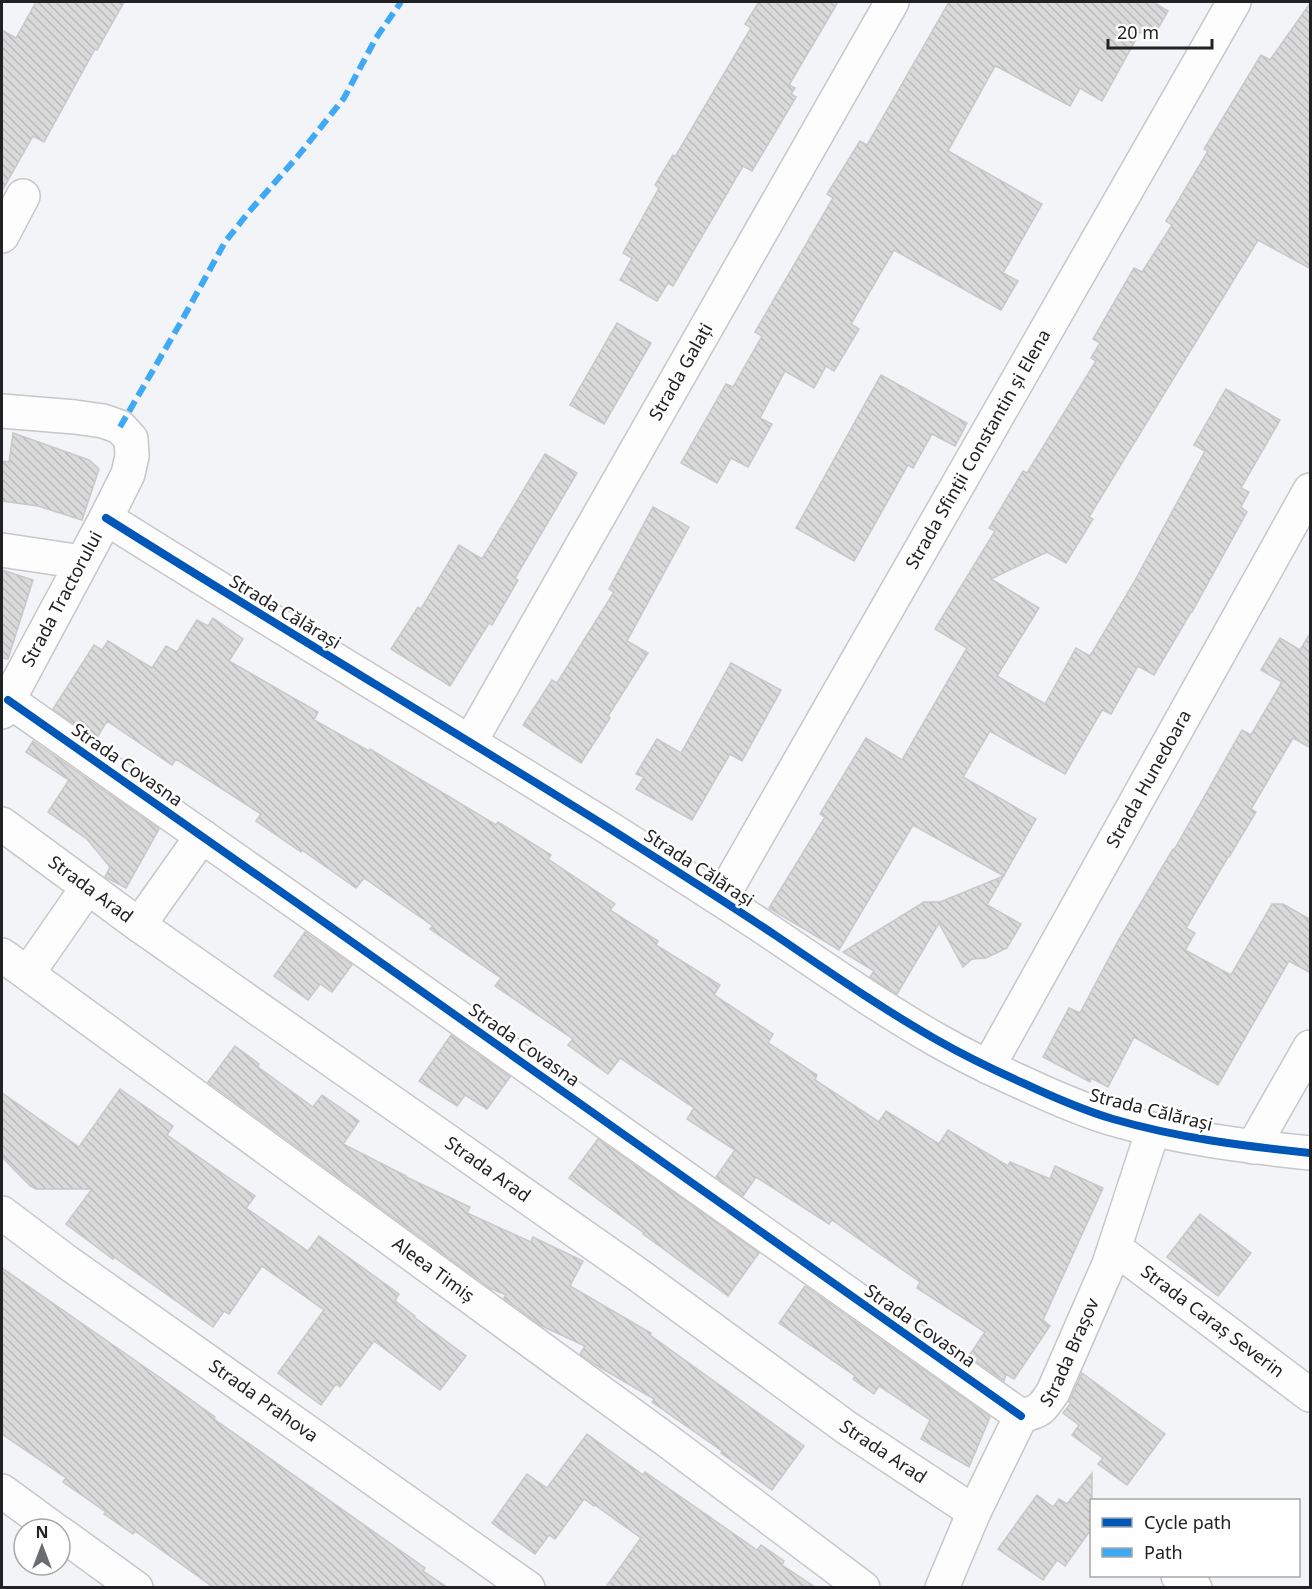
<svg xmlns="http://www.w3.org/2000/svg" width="1312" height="1589" font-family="'Noto Sans',sans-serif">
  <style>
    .building { fill: url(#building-back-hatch); stroke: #c8c8c9; stroke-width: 1.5 }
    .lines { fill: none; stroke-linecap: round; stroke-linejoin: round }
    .street-casing { stroke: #c6c7c9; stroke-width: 36 }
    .street { stroke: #fdfdfe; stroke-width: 33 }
    .quiet { stroke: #3fa9f5; stroke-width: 6; stroke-dasharray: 12 6; stroke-linecap: butt }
    .cycleway-casing { stroke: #fff; stroke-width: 11 }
    .cycleway { stroke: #0057b8; stroke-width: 8 }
    .labels { text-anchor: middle; stroke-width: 5; stroke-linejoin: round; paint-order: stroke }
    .street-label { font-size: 18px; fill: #222224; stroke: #fff }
  </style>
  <defs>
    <pattern id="building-back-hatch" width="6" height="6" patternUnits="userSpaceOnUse" patternTransform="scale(1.5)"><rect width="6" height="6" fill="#dadadb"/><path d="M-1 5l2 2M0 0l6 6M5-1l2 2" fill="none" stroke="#bbbbbc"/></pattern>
  </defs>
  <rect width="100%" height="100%" fill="#f2f4f7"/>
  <!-- building -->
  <g class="building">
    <polygon points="36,2 124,2 97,50 95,49 44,142 33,136 2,191 2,30 16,38"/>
    <polygon points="759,2 838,2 789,85 795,88 791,94 796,97 752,171 743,166 673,286 668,283 657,301 620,280 632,258 623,253 659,188 655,185 673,155 675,157 751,28 745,24"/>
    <polygon points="949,2 1153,2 1168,11 1152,39 1140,32 1102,101 1080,88 1070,106 996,66 994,68 948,151 1042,204 1003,273 1018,281 1001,310 894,250 851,324 859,329 834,371 826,366 814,388 785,371 760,418 772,424 748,467 731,458 717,483 681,463 726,384 733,387 762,336 755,332 833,198 827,194 860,141 867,145"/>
    <polygon points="1311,2 1311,269 1258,240 1089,517 1093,519 1066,563 1047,552 991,579 1039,608 997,676 1045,704 1076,648 1090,656 1133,584 1205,451 1194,445 1226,389 1280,420 1241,488 1249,492 1241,507 1247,512 1192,612 1191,612 1154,675 1138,666 1111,714 1102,710 1065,774 990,731 963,777 1036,819 987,905 1021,924 1007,948 986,958 972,959 963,967 939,923 897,994 870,977 874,971 843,952 924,902 940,902 1004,876 913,825 839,950 769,908 825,817 820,814 866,738 902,760 967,648 935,629 995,531 989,528 1023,471 1027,473 1096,361 1091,358 1100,343 1093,339 1134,268 1142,272 1172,225 1166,221 1208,151 1204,149 1261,55 1270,60"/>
    <polygon points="617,323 651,343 604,424 570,405"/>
    <polygon points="881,375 967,423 955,446 932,434 913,468 908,465 854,561 796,528"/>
    <polygon points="13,433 89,460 99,469 82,520 38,506 2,501 2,461 9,462"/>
    <polygon points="545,454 577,473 515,578 518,580 492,625 489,623 450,686 391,649 418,607 421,609 459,545 482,559"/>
    <polygon points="653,507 689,527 627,641 648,653 608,716 610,718 581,763 523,725 552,680 557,683 614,592 609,589"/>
    <polygon points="2,570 33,580 8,659 2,658"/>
    <polygon points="213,618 243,639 229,661 318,712 314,720 369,751 370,749 496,825 498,822 551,855 548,859 615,904 610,910 658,941 656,945 720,985 714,995 773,1034 768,1043 817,1075 815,1080 879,1122 886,1111 939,1144 948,1130 1008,1166 1010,1162 1050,1179 1055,1166 1103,1188 1043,1320 1050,1326 1014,1379 1006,1374 1004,1381 969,1356 985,1332 917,1288 920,1282 832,1220 829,1224 756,1177 743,1196 716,1177 735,1150 687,1119 694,1108 620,1058 608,1074 568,1045 573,1039 495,986 501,978 430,929 433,926 364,878 356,888 302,850 301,852 256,821 261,814 176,759 172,765 107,721 96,739 53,709 94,645 102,650 108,641 152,668 166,646 177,652 197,620 208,626"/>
    <polygon points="1311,632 1311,748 1293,738 1251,809 1256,812 1229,857 1228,857 1186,928 1195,933 1185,950 1231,975 1272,904 1283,904 1311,920 1311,973 1289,961 1218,1085 1134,1037 1108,1087 1091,1078 1090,1082 1043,1057 1069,1008 1080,1013 1118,941 1173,849 1174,850 1242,730 1251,735 1282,682 1261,670 1280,638 1300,650"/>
    <polygon points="731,663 781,690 742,761 730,754 692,820 636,789 644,777 636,774 657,739 681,753"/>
    <polygon points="33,741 159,829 126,888 105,877 110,867 87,839 48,812 69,780 26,752"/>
    <polygon points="305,932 352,965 332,992 320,984 308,1000 274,976"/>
    <polygon points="451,1035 510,1077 487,1109 465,1095 457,1106 419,1081"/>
    <polygon points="235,1046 259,1064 258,1067 313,1107 322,1095 359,1121 343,1144 406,1176 406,1177 470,1207 467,1213 531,1242 533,1237 583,1261 570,1286 651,1333 650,1335 804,1446 772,1490 721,1453 722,1451 652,1402 654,1399 596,1365 580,1354 585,1346 542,1326 504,1298 506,1295 490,1288 208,1082"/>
    <polygon points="120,1089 173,1126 167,1135 255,1196 246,1208 308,1251 319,1236 399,1294 395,1301 415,1316 414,1317 466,1356 440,1390 374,1341 340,1387 336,1384 321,1405 278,1373 324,1310 262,1266 229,1314 224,1311 213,1327 114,1257 113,1259 66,1224 92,1189 36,1189 30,1186 2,1157 2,1093 79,1147"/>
    <polygon points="598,1139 759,1253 728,1296 643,1234 644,1233 569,1178"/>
    <polygon points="1200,1214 1251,1253 1218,1296 1167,1257"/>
    <polygon points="2,1268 162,1379 215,1417 214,1419 425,1568 423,1571 447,1587 213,1587 135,1531 133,1534 104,1514 106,1512 63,1482 66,1478 2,1434"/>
    <polygon points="805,1286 990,1417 969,1467 921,1439 930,1420 879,1386 874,1394 853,1379 855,1376 779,1323"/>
    <polygon points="1082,1373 1165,1434 1127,1485 1098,1464 1103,1458 1072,1435 1079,1425 1063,1413 1071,1403 1069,1402"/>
    <polygon points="587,1434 643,1475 645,1472 757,1550 761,1545 784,1561 782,1565 815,1587 606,1587 641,1538 595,1505 594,1506 584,1499 555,1539 549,1535 535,1554 492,1523 527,1474 547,1488"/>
    <polygon points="1092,1473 1092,1528 1065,1566 1057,1560 1043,1580 998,1549 1037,1495 1053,1507 1059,1499 1067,1504"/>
  </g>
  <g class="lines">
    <defs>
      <g id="street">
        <polyline points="2,236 23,196"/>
        <polyline points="2,411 75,417 103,421 120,427 131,439 132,456 128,474 106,518 2,712"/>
        <path d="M 106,518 C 274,624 444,725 612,830 C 667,865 721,899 775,935 C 828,971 881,1008 937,1040 C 965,1056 994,1070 1023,1083 C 1053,1097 1082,1110 1113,1119 C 1178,1138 1244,1146 1310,1153"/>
        <polyline points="2,550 82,562"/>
        <polyline points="8,700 304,908 1021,1416"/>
        <path id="s1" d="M 470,742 L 892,2"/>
        <path id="s2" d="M 2,824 L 139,925 L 637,1274 L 847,1428 L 974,1512"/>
        <path id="s3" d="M 721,899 L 1234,2"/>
        <polyline points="139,925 202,836"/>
        <path id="s4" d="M 2,955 L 665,1439 L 863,1588"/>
        <polyline points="28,973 87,888"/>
        <path id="s5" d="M 988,1067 L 1310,490"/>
        <polyline points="1253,1147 1310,1047"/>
        <path id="s6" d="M 2,1213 L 67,1262 L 528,1588"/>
        <path id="s7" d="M 1115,1248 L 1310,1395"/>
        <polyline points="2,1491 54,1529"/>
        <polyline points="60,1533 136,1588"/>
        <polyline points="1178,1576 1195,1588"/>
        <path id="s8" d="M 942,1588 L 974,1512 L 1021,1416 C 1041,1411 1042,1409 1053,1392 L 1109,1264 L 1153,1130"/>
      </g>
    </defs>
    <!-- street casing -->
    <use href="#street" class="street-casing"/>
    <!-- street -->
    <use href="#street" class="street"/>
    <!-- quiet -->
    <polyline class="quiet" points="120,427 181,322 225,242 248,213 298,156 344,98 376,38 401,2"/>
    <defs>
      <g id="cycleway">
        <path d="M 106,518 C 274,624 444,725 612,830 C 667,865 721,899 775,935 C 828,971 881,1008 937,1040 C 965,1056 994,1070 1023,1083 C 1053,1097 1082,1110 1113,1119 C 1178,1138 1244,1146 1310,1153"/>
        <polyline points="8,700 304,908 1021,1416"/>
      </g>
    </defs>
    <!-- cycleway casing -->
    <use href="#cycleway" class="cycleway-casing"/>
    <!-- cycleway -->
    <use href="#cycleway" class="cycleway"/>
  </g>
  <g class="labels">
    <!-- street labels -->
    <g class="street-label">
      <text dy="6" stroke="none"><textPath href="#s1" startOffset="426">Strada Galați</textPath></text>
      <text dy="6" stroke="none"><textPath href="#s3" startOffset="518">Strada Sfinții Constantin și Elena</textPath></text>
      <text transform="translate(62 599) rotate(-62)" y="6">Strada Tractorului</text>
      <text transform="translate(285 612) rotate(31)" y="6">Strada Călărași</text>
      <text transform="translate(127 765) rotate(35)" y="6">Strada Covasna</text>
      <text dy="6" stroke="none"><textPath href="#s5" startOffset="330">Strada Hunedoara</textPath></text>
      <text transform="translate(699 868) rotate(33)" y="6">Strada Călărași</text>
      <text dy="6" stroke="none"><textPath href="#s2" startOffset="110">Strada Arad</textPath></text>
      <text transform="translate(524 1045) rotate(35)" y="6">Strada Covasna</text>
      <text transform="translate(1151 1110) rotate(14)" y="6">Strada Călărași</text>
      <text dy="6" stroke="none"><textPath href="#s2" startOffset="596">Strada Arad</textPath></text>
      <text dy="6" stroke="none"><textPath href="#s4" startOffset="534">Aleea Timiș</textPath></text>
      <text dy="6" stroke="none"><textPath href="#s7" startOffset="122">Strada Caraș Severin</textPath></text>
      <text transform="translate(920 1326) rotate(35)" y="6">Strada Covasna</text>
      <text dy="6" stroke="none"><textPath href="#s8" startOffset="274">Strada Brașov</textPath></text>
      <text dy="6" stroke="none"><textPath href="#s6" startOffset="322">Strada Prahova</textPath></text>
      <text dy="6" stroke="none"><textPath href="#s2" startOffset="1082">Strada Arad</textPath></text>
    </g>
  </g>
  <!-- border -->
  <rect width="1312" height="1589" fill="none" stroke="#222224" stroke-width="6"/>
  <!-- legend -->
  <rect x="1090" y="1499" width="210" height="78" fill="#ffffff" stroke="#a7a7a7" stroke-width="1.5"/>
  <rect x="1102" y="1518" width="30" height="9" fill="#0057b8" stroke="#a7a7a7" stroke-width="1.5"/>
  <text x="1144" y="1529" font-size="18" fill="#222224">Cycle path</text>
  <rect x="1102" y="1548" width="30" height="9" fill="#3fa9f5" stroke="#a7a7a7" stroke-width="1.5"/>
  <text x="1144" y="1559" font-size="18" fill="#222224">Path</text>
  <!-- north arrow -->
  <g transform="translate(42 1547)"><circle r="28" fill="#ffffff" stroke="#a7a7a7" stroke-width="1.5"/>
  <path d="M0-4.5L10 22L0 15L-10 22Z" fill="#6b6c6e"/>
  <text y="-9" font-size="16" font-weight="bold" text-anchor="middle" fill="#222224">N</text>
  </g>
  <!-- scale -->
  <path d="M1108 39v9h104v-9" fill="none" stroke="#222224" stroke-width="3"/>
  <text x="1117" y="39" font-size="18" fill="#222224" stroke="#ffffff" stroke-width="4.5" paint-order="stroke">20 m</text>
</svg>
